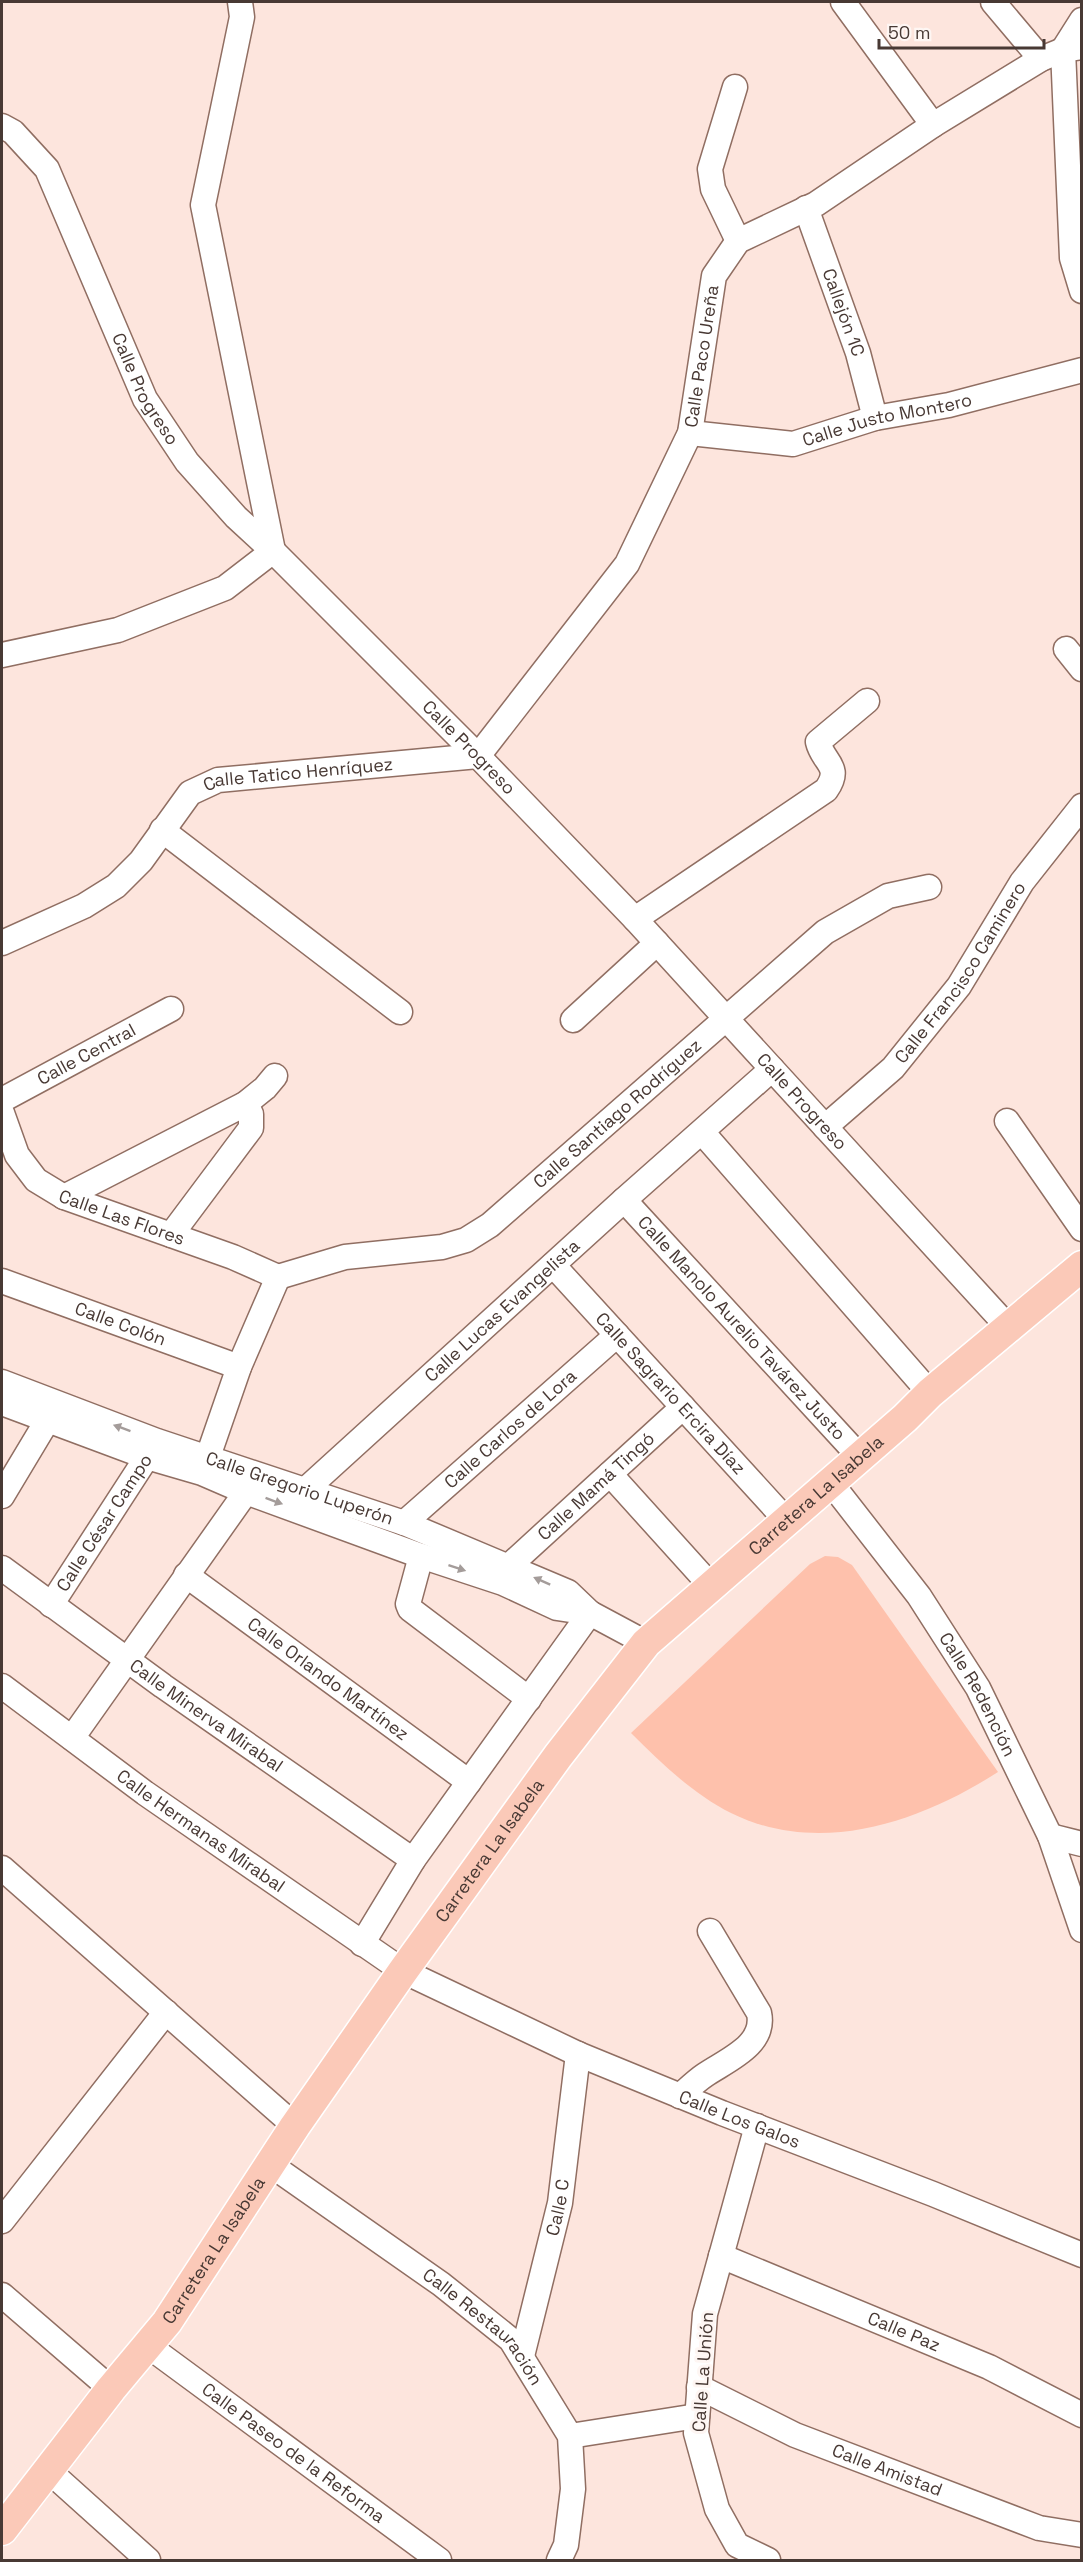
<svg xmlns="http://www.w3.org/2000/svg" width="1083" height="2562" font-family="'Space Grotesk',sans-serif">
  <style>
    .pitch { fill: #fec1ac }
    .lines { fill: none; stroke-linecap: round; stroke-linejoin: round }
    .minor-casing { stroke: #906e62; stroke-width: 27 }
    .major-casing { stroke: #fff; stroke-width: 33 }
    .minor { stroke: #fff; stroke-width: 24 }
    .major { stroke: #fbc9b8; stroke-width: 30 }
    .oneway { fill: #a49c9a }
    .labels { text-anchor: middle; stroke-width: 6; stroke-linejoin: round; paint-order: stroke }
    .street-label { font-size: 18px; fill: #483934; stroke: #fef6f3 }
  </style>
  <rect width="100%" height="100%" fill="#fde5dd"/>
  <!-- pitch -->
  <path class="pitch" d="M 825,1556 L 838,1557 L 852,1565 L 998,1772 C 920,1822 820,1857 731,1813 C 693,1794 661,1763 631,1733 L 810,1564 Z"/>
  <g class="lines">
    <defs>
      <g id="minor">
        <polyline points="843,2 933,125"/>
        <polyline points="993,2 1041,59"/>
        <polyline points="1063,50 1072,258 1082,291"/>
        <polyline points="1063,50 1082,20"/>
        <polyline points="735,87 710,169 713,189 738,241"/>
        <path id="s1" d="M 2,126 L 13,132 L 47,169 L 145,399 L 187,462 L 236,517 L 273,551 L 478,756 L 635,919 L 1009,1328"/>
        <path id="s2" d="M 806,208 L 858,353 L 875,418"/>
        <path id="s3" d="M 690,433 L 793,444 L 875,418 L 949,405 L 1082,370"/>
        <polyline points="1066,649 1082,669"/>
        <polyline points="2,655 118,630 225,588 273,551 203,205 242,17 240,2"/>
        <polyline points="162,830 400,1012"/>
        <path d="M 635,919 L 826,790 C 843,766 823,763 818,742 L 867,701"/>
        <path id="s4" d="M 2,943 L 84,906 L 116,886 L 141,861 L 190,793 L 218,780 L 478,756 L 627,564 L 690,433 L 714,276 L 738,241 L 816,204 L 933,125 L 1041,59 L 1063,50 L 1082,47"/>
        <polyline points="573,1020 657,943"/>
        <path id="s5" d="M 2,1100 L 171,1009"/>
        <path id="s6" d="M 2,1113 L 17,1155 L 36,1180 L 64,1197 L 233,1257 L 278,1277"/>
        <polyline points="1007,1121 1082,1229"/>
        <path id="s7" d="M 825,1127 L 893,1068 L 959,986 L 1022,882 L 1082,806"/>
        <polyline points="702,1132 930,1393"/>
        <polyline points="64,1197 245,1104 265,1088 275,1076"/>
        <path id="s8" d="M 624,1200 L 860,1457"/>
        <polyline points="171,1235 251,1128 251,1114 245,1104"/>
        <path id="s9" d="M 553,1265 L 787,1521"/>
        <path id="s10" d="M 278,1277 L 345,1257 L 442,1247 L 466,1240 L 490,1225 L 825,932 L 888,896 L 929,887"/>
        <path id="s11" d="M 2,1281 L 239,1367"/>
        <path id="s12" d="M 2,1382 L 157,1441 L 404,1523 L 568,1592 L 590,1613 L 646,1643"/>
        <polyline points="2,1403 147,1457 202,1473 246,1492 421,1556 503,1583 557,1608 590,1613"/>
        <polyline points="203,1471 239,1367 278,1277"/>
        <polyline points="610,1474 712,1587"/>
        <path id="s13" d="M 831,1483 L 919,1596 L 978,1688 L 1050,1836 L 1082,1930"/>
        <path id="s14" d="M 304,1491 L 624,1200 L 772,1069"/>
        <polyline points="2,1496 47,1421 51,1406"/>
        <path id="s15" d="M 404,1523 L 617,1335"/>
        <polyline points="421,1556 408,1604 410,1609 529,1699"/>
        <path id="s16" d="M 509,1566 L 683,1407"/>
        <path id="s17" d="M 2,1568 L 163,1686 L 413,1860"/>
        <path id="s18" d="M 186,1575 L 469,1782"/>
        <path id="s19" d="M 51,1605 L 156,1443"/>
        <path id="s20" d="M 2,1686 L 145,1793 L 403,1971 L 578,2054 L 722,2113 L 933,2194 L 1082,2255"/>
        <polyline points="72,1738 246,1492"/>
        <polyline points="1050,1836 1082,1844"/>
        <polyline points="2,1868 295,2126"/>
        <polyline points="362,1944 413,1860 590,1613"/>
        <path d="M 680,2096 C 688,2089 696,2081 705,2075 C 727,2060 766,2045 759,2013 L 710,1931"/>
        <polyline points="757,2126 705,2314 696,2433 717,2509 737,2545 768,2560"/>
        <path id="s21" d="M 271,2165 L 441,2284 L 511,2340 L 570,2436 L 573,2489 L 566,2545 L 559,2560"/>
        <polyline points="2,2221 166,2012"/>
        <path id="s22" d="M 721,2256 L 989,2367 L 1082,2415"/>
        <polyline points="2,2295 111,2389"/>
        <path id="s23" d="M 147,2345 L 439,2560"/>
        <path id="s24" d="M 522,2356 L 560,2203 L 578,2054"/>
        <path id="s25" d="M 699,2387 L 795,2435 L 1039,2528 L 1082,2535"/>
        <polyline points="570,2436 697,2416"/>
        <polyline points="49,2471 148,2560"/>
      </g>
      <g id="major">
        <path id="s26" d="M 2,2530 L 111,2389 L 167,2322 L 295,2126 L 403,1971 L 558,1756 L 646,1643 L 905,1418 L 930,1393 L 1082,1266"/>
      </g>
    </defs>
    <!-- minor casing -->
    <use href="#minor" class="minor-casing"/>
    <!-- major casing -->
    <use href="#major" class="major-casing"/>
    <!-- minor -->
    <use href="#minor" class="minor"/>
    <!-- major -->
    <use href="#major" class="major"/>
  </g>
  <!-- one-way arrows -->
  <defs><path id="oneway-solid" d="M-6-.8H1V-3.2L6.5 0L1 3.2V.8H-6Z" transform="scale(1.5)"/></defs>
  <g class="oneway">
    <use href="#oneway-solid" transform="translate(122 1428) rotate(-160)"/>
    <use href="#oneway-solid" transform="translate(274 1501) rotate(20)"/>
    <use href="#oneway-solid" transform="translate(457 1568) rotate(18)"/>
    <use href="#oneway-solid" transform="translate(542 1581) rotate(-156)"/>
  </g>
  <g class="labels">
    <!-- street labels -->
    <g class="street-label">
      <text dy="6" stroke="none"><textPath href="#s2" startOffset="111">Callejón 1C</textPath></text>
      <text dy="6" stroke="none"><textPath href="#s4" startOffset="1005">Calle Paco Ureña</textPath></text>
      <text dy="6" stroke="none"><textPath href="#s1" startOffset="304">Calle Progreso</textPath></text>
      <text dy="6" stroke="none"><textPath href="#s3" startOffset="201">Calle Justo Montero</textPath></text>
      <text dy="6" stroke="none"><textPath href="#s1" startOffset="790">Calle Progreso</textPath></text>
      <text dy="6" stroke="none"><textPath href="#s4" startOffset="358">Calle Tatico Henríquez</textPath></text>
      <text dy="6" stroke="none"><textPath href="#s7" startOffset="207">Calle Francisco Caminero</textPath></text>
      <text dy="6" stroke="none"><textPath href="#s5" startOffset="96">Calle Central</textPath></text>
      <text dy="6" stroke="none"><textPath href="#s1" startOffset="1276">Calle Progreso</textPath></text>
      <text dy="6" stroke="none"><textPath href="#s10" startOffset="390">Calle Santiago Rodríguez</textPath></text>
      <text dy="6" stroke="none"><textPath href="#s6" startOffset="170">Calle Las Flores</textPath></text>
      <text dy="6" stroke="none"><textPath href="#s14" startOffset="268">Calle Lucas Evangelista</textPath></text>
      <text dy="6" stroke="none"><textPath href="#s11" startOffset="126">Calle Colón</textPath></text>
      <text dy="6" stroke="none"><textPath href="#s8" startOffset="174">Calle Manolo Aurelio Tavárez Justo</textPath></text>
      <text dy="6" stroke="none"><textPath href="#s9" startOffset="174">Calle Sagrario Ercira Díaz</textPath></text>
      <text dy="6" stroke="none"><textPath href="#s15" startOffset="142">Calle Carlos de Lora</textPath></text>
      <text dy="6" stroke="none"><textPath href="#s16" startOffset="118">Calle Mamá Tingó</textPath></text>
      <text dy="6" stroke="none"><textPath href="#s12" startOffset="316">Calle Gregorio Luperón</textPath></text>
      <text dy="6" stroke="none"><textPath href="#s26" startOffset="1322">Carretera La Isabela</textPath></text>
      <text dy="6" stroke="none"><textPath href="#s19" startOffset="98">Calle César Campo</textPath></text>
      <text dy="6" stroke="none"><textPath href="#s18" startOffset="176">Calle Orlando Martínez</textPath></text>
      <text dy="6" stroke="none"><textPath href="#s13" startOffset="258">Calle Redención</textPath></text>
      <text dy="6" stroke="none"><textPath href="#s17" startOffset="252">Calle Minerva Mirabal</textPath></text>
      <text dy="6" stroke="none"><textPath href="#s20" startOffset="246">Calle Hermanas Mirabal</textPath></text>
      <text dy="6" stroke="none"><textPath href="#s26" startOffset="837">Carretera La Isabela</textPath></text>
      <text dy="6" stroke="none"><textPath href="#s20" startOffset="860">Calle Los Galos</textPath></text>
      <text dy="6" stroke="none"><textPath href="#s24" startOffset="153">Calle C</textPath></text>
      <text dy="6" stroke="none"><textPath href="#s26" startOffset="351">Carretera La Isabela</textPath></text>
      <text dy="6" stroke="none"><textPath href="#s21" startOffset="268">Calle Restauración</textPath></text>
      <text dy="6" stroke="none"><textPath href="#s22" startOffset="198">Calle Paz</textPath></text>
      <text transform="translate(703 2372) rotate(-86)" y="6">Calle La Unión</text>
      <text dy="6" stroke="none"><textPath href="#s23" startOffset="182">Calle Paseo de la Reforma</textPath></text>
      <text dy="6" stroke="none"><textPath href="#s25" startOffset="206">Calle Amistad</textPath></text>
    </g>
  </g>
  <!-- border -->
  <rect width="1083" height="2562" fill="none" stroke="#483934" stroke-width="6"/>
  <!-- scale -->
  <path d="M879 39v9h165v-9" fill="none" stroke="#483934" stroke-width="3"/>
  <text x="888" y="39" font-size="18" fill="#483934" stroke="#fef6f3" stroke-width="4.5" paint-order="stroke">50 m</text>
</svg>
